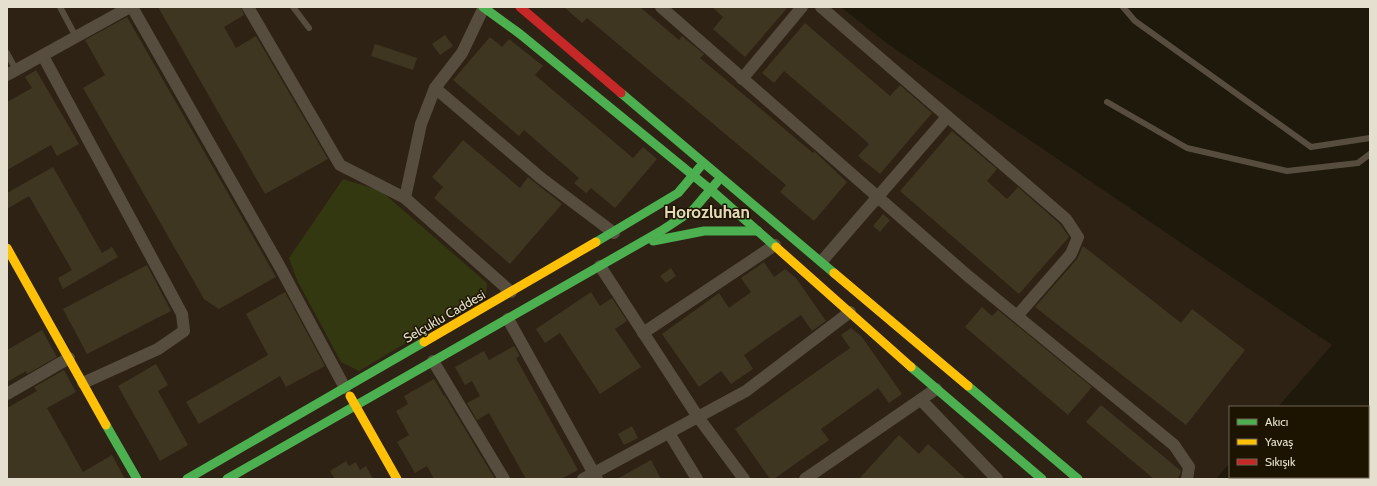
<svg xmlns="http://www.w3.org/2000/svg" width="1377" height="486" font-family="Cabin,sans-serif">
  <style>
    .industrial { fill: #2d2214 }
    .green { fill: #343811 }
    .building { fill: #3f3621 }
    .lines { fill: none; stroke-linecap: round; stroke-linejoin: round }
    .lane { stroke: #564d3e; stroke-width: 6 }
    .street { stroke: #564d3e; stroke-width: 12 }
    .fast { stroke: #4caf50; stroke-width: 9 }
    .slow { stroke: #ffc107; stroke-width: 9 }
    .jam { stroke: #c62828; stroke-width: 9 }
    .labels { text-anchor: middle; stroke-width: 3; stroke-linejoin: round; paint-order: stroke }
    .street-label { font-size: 13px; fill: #e4dfce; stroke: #1c1400 }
    .district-label { font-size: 17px; font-weight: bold; fill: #e3d9b7; stroke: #1c1400 }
  </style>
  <rect width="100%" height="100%" fill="#1e190a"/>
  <!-- industrial -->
  <polygon class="industrial" points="7,7 841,7 888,44 1332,345 1278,407 1230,407 1230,463 1216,479 7,479"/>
  <!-- green -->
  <polygon class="green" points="343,179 381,191 487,283 486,295 359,371 341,362 297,280 289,258"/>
  <!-- building -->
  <g class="building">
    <polygon points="158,7 241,7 244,15 224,27 236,48 256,36 328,159 265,194"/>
    <polygon points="564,7 640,7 679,40 682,36 704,54 700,58 813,153 814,151 847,182 814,221 780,192 786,185 587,18 582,23"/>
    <polygon points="712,7 788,7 745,57 713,29 723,17"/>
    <polygon points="127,17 276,277 219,309 204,299 83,88 105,75 85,40"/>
    <polygon points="805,23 890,96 900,85 932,113 880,174 858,156 869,144 858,134 784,71 774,83 762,73"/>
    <polygon points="445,35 453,46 440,55 432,44"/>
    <polygon points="490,37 502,47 509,39 543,66 535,75 633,158 643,147 657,159 615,208 591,188 586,193 574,183 579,178 524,130 519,136 453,80"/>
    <polygon points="375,44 417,58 413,70 371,56"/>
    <polygon points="36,70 79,144 57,156 51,145 7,170 7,102 32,88 25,77"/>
    <polygon points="952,131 997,169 987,181 1007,199 1018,187 1060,224 1069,237 1019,294 900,191"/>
    <polygon points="463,140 520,188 528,177 562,204 510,264 434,198 443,187 432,177"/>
    <polygon points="53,167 102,253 112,247 118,257 63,289 58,278 72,270 29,196 7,209 7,193"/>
    <polygon points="883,214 890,220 880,232 873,226"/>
    <polygon points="1083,246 1181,323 1192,309 1245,350 1186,425 1035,307 1077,259"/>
    <polygon points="764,262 774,277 785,269 796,278 826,321 812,331 801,315 744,355 753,369 731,384 721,371 699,387 662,334 719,293 729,308 751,292 741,278"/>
    <polygon points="147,265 171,311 87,354 63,309"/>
    <polygon points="671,268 676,276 666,283 660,276"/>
    <polygon points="285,292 325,366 286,387 280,376 199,424 186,402 268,355 246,314"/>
    <polygon points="591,292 600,306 612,298 627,321 615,329 641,367 600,394 560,333 545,343 536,329"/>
    <polygon points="982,307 992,316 998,310 1092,387 1068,415 965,327"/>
    <polygon points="851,328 862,337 902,394 889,403 878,388 821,429 829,440 774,479 770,479 735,429 850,348 841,335"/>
    <polygon points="42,330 57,357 27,374 26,371 7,382 7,350"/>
    <polygon points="514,346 520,356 516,358 578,470 561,479 526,479 489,413 477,420 467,403 480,396 472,381 465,385 455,367 484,351 489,360"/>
    <polygon points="156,364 168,385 158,391 188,445 160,461 118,386"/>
    <polygon points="64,370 76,392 47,408 83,472 112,455 125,479 7,479 7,408 37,391 34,387"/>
    <polygon points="434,379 444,396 445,396 495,479 434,479 427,466 415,473 397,442 409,435 396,411 408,404 404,396"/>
    <polygon points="1101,405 1181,471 1178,479 1154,479 1086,422"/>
    <polygon points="632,426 638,438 624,445 618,434"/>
    <polygon points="899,435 919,454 928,444 966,479 859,479"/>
    <polygon points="651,460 661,479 617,479"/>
    <polygon points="346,461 349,466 356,462 360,470 366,466 373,479 335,479 330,471"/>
  </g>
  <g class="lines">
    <!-- lane -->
    <g class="lane">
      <polyline points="60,7 76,37"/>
      <polyline points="293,7 309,28"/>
      <polyline points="1123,7 1135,21 1311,147 1370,138"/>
      <polyline points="7,53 16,70"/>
      <polyline points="1107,102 1187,148 1287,171 1358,163 1370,154"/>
    </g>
    <!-- street -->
    <g class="street">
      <polyline points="132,7 280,267 345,388"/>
      <polyline points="248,7 340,165 405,198 511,292"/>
      <polyline points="661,7 968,276 1174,445 1189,467 1187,479"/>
      <polyline points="821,7 1066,219 1078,237 1071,254 1017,316"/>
      <polyline points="43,56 182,314 184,331 158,349 83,383"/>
      <polyline points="7,75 130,7"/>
      <polyline points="742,79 802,7"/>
      <polyline points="435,88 541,178 614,233"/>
      <polyline points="405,198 421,124 435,88 462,53 484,7"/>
      <polyline points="822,261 947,117"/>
      <polyline points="600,266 698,417 744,479"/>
      <polyline points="508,319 597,479"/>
      <polyline points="643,333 775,245"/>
      <polyline points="433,361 504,479"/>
      <polyline points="7,394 69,358"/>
      <polyline points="921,400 997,479"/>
      <polyline points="669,433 697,479"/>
      <polyline points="583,479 746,391 850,312"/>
      <polyline points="805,479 936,389"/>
    </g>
    <!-- fast -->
    <g class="fast">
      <polyline points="483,7 520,34 711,190 776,247"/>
      <polyline points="621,93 834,273"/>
      <polyline points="653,241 704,231 758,231"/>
      <polyline points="596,242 678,193 700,167"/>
      <polyline points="911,367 1042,479"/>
      <polyline points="968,386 1078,479"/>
      <polyline points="106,425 137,479"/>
      <polyline points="187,479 424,342"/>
      <polyline points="227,479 661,231 693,210 717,182"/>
    </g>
    <!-- slow -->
    <g class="slow">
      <polyline points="776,247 911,367"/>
      <polyline points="7,248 106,425"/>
      <polyline points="834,273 968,386"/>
      <polyline points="424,342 596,242"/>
      <polyline points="350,396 397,479"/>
    </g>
    <!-- jam -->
    <polyline class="jam" points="520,7 621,93"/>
  </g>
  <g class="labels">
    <!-- street labels -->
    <g class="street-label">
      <text transform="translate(444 316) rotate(-30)" y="5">Selçuklu Caddesi</text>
    </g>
    <!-- district labels -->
    <g class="district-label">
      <text x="707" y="218">Horozluhan</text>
    </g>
  </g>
  <!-- border -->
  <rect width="1377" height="486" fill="none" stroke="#e4dfce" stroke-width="16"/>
  <!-- legend -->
  <rect x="1229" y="406" width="140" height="72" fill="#1c1400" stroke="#6c6552"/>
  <rect x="1237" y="419" width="20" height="6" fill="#4caf50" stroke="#6c6552"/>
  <text x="1265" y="426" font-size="12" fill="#e4dfce">Akıcı</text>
  <rect x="1237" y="439" width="20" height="6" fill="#ffc107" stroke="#6c6552"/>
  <text x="1265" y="446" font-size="12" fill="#e4dfce">Yavaş</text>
  <rect x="1237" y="459" width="20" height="6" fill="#c62828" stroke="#6c6552"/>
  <text x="1265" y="466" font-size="12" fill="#e4dfce">Sıkışık</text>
</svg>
